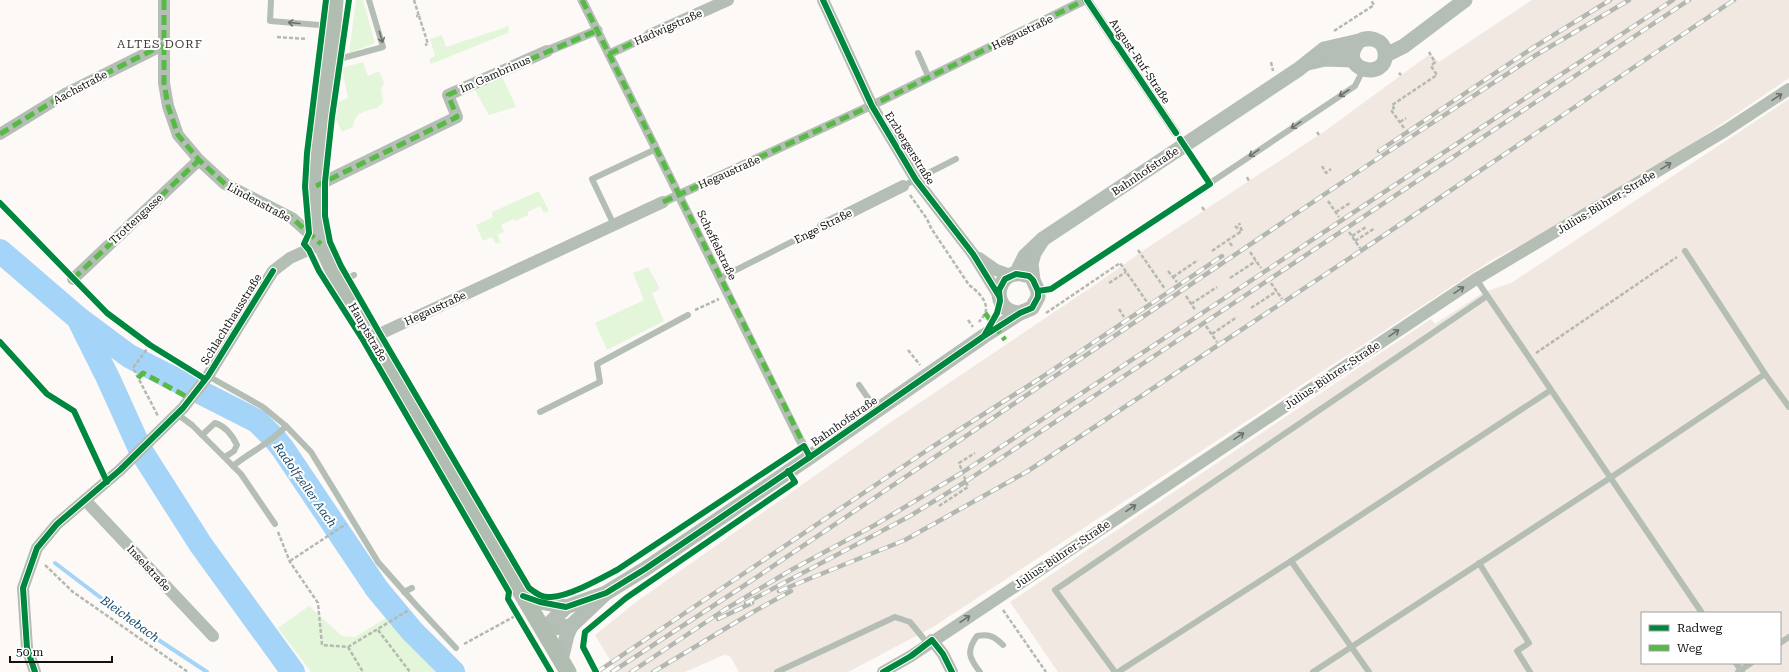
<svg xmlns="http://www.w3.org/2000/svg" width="1789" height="672" font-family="'Roboto Serif',serif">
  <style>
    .built { fill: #f2e8e2; fill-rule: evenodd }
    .green { fill: #e4f6da }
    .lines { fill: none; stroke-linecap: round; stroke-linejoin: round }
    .stream { stroke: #a4d4f7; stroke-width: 4 }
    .river { stroke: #a4d4f7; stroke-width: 24 }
    .path { stroke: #b4b9b2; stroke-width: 2.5; stroke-dasharray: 4 2; stroke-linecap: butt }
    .service { stroke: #b4beb4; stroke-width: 6 }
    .pedestrian { stroke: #b4beb4; stroke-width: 9 }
    .minor { stroke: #b4beb4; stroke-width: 12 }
    .tertiary { stroke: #b4beb4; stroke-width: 15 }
    .secondary { stroke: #b2bdb1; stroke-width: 17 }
    .rail-casing { stroke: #b2b7b0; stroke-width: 4.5 }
    .rail { stroke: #fff; stroke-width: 3; stroke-dasharray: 9; stroke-linecap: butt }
    .quiet { stroke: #58b947; stroke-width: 5; stroke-dasharray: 10 5; stroke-linecap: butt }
    .cycleway-casing { stroke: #fff; stroke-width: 8 }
    .cycleway { stroke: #00873e; stroke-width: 6 }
    .oneway { stroke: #6c706a }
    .labels { text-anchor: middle; stroke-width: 4; stroke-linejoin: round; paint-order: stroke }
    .street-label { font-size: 11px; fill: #14110f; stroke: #fff }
    .neighbourhood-label { font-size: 12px; letter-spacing: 1px; fill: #433d39; stroke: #fff }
    .water-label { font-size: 12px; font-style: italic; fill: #114668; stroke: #fff }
  </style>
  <rect width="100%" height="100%" fill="#fcf9f7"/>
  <!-- built -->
  <g class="built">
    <polygon points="1532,0 1789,0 1789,78 1704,136 1610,198 1492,260 933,627 848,672 739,672 730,656 724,655 685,672 617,672 595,635 636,602 891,422 1099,282 1144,250 1325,131 1430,54 1439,62"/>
    <path d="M 1789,99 L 1789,672 L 1058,672 L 1010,602 L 1431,319 L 1435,324 L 1484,292 L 1511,283 ZM 1642,613 L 1780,613 L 1780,663 L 1642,663 Z"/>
  </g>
  <!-- green -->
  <g class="green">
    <polygon points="356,0 363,0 375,43 349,53"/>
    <polygon points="509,26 508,33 431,64 429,59 435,56 430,39 442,35 446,47"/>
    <path d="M 363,62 L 368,76 L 379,71 L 384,83 L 381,89 L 383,102 L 377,108 C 366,111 354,112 353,127 L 342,132 L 330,106 L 348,98 L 342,68 Z"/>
    <polygon points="500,72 516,107 489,115 472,85"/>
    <polygon points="539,191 549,211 544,213 540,206 528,212 528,215 515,221 513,219 501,225 504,232 497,235 501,242 496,244 492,237 483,241 476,225 493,217 492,212"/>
    <polygon points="648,267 660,289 652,293 664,321 607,350 595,323 644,300 633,273"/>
    <polygon points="309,606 342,636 355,637 391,615 441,672 311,672 278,628"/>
  </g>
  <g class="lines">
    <!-- stream -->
    <polyline class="stream" points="55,563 142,629 207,672"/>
    <!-- river -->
    <g class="river">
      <polyline points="0,251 78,318 129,356 257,421 275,439 283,449 377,589 412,631 453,672"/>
      <polyline points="80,322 108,378 141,451 201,545 293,672"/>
    </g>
    <!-- path -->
    <g class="path">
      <polyline points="414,0 419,16 416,16"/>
      <polyline points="419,16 428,44 425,45"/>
      <polyline points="1334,31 1374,5 1371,0"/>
      <polyline points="277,37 307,39"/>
      <polyline points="1271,62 1273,71"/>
      <polyline points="1399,73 1401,75"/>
      <polyline points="1400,122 1406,118"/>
      <polyline points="1404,128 1391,110 1394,108 1392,105 1437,75 1431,66 1435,62 1429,52"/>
      <polyline points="1317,132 1319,135"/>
      <polyline points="1322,166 1326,173 1331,169"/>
      <polyline points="1247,177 1249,181"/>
      <path d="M 910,195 L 927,219 L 931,228 L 969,285 C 976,290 985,298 986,307 C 987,313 982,318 979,322"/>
      <polyline points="1328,201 1339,217"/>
      <polyline points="1202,207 1205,211"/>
      <polyline points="1336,212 1350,203"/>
      <polyline points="1235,226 1241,231"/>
      <polyline points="1349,232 1360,248"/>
      <polyline points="1352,236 1366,227"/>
      <polyline points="1355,241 1375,228"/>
      <polyline points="1232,246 1228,240 1242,231 1239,223"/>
      <polyline points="1138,250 1165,289"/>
      <polyline points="1212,251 1228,240"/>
      <polyline points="1250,252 1261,268"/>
      <polyline points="1168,271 1177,282"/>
      <polyline points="1173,277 1198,260"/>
      <polyline points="1230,278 1256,261"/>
      <polyline points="1109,283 1126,272"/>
      <polyline points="1271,283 1282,299"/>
      <polyline points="1186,296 1196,311"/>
      <polyline points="1191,304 1217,287"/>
      <polyline points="1251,308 1277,291"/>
      <polyline points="1119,309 1124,317"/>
      <polyline points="695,310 719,299"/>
      <polyline points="1046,313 1120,263 1147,302"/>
      <polyline points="968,320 973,327"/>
      <polyline points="1206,326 1217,342"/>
      <polyline points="1212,334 1237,317"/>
      <polyline points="150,345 133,368 158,416"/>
      <polyline points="908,350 920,365"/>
      <polyline points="1536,353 1677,257"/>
      <polyline points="939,506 968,487 959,463 975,453"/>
      <polyline points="278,532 290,562 318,603 322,645 348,647 409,610"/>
      <polyline points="290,561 346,524"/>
      <polyline points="45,565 73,592 188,672"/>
      <polyline points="1003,610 1046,672"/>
      <polyline points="378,630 410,672"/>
      <polyline points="464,644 517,615"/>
      <polyline points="348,647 363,672"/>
    </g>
    <!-- service -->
    <g class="service">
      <polyline points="271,0 270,21 332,26"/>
      <polyline points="918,53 929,78"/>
      <polyline points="332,61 383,47 369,0"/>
      <polyline points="903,186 956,159"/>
      <polyline points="614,225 592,179 656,149"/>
      <polyline points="1685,251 1765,374 1789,407"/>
      <polyline points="720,278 823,226"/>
      <polyline points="1476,279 1702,613"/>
      <polyline points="341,282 354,275"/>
      <polyline points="1038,291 1051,289 1077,272 1355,86 1363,70"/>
      <polyline points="0,342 47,394 74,411 107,482"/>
      <polyline points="208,376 263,407 286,426 311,452 378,562 416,605 456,648"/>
      <polyline points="859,385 877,411"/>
      <polyline points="540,412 600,382 597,364 688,315"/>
      <polyline points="177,414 192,425 241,474 275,524"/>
      <path d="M 202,435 L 215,423 C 226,426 232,435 237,445 L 234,451 L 225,457"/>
      <path d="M 233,466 C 250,452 271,443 286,426"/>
      <polyline points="1291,561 1369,672"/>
      <polyline points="1479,563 1529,643 1517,651 1530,672"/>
      <polyline points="404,592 412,588"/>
      <polyline points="1780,643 1789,637"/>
      <polyline points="1736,663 1742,672"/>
      <polyline points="777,672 895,617 910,622 928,644"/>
      <path d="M 980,672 C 969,658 966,651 977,636 C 989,634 994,636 1003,645"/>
      <polyline points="1115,672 1055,590 1487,296"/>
      <polyline points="1118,672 1291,561 1551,390"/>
      <polyline points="1313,672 1610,478 1765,374"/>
      <polyline points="1738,672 1751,663"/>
    </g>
    <!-- pedestrian -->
    <g class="pedestrian">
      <polyline points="582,0 800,440 810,457"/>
      <polyline points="1087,0 1176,133"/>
      <polyline points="547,51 598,30"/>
      <polyline points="609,54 650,35"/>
      <polyline points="663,202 881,101 1085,0"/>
    </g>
    <!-- minor -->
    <g class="minor">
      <polyline points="823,0 872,106 916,180 973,254 999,296"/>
      <polyline points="650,35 728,0"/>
      <polyline points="0,134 65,94 163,45"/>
      <polyline points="316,186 457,117 448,95 547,51"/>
      <polyline points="823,226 903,186"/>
      <polyline points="979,258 996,270 1010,275"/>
      <polyline points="73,279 199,160"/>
      <polyline points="371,338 663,202"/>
      <polyline points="85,500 213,636"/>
      <polyline points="932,640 943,654 952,672"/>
      <polyline points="35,672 27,648 23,588 37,548 57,524 120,470 183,408 208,376 273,271 290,258 321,244 292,218 225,184 199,160 178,135 168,106 164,83 164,0"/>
      <polyline points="883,672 911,656 1476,279 1725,131 1789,89"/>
    </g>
    <!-- tertiary -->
    <g class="tertiary">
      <polyline points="1386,55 1404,46 1465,0"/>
      <polyline points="1308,63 1325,59 1353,60"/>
      <path d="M 1016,274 L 1025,256 L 1043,239 L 1299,69 L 1324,49 L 1359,41 C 1369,36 1383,39 1385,52 C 1389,83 1334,70 1359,41"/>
      <path d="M 1020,313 C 986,311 998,265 1025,275"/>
      <polyline points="523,596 540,602 566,607"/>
      <polyline points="544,629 571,626 606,593 645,569 810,457 984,336 1020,313 1032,308 1038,297 1038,291 1033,280 1031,264 1034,253 1043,239"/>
      <polyline points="544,629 566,607 603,594"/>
      <polyline points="561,660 567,635 571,626"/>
    </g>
    <!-- secondary -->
    <polyline class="secondary" points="335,0 330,61 323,116 316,186 316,228 321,244 334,272 371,338 568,672"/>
    <defs>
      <g id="rail">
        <polyline points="1379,151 1531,49 1610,0"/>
        <polyline points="779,591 905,540 1028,471 1362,250 1734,0"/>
        <polyline points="746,603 910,516 965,482 1689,0"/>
        <polyline points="718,619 752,603"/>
        <polyline points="597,672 932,447 1042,377 1222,256"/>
        <polyline points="612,672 742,587 1368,165 1536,55 1629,0"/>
        <polyline points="631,672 724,610 791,570 875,525 963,472 1673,0"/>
        <polyline points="653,672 753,612 791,591"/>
      </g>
    </defs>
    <!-- rail casing -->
    <use href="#rail" class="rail-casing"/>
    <!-- rail -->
    <use href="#rail" class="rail"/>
    <!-- quiet -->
    <g class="quiet">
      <polyline points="164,0 164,83 168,106 178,135 199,160 225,184 292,218 321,244"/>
      <polyline points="582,0 806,449"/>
      <polyline points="609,54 650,35"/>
      <polyline points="0,134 65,94 163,45"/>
      <polyline points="316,186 457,117 448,95 598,30"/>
      <polyline points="663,202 881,101 1085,0"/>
      <polyline points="73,279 199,160"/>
      <polyline points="985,313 1005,340"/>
      <polyline points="344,315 363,303"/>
      <polyline points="138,378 143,373 191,399"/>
    </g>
    <defs>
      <g id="cycleway">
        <polyline points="326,0 307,153 305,187 309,233 304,244 309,250 319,271 363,340 509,592 508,599 551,672"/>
        <path d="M 349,0 L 332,117 L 325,182 L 325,216 L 330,242 L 341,266 L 380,334 L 529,588 C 536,593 542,598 551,597 C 570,596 600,579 617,570 L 804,446 L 810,457"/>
        <polyline points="823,0 872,106 916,180 973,254 999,296"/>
        <polyline points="1087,0 1176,133"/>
        <polyline points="0,203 107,313 150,345 205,379"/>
        <polyline points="1038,291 1051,289 1210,184 1180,139"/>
        <polyline points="0,342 47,394 74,411 107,482"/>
        <polyline points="523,596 540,602 566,607 606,593 645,569 810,457 984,336 1020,313 1032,308 1038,297 1038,291 1033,280 1029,276 1016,274 1005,279 999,290 1000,301 997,313 984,336"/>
        <polyline points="35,672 27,648 23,588 37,548 57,524 120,470 183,408 208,376 273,271"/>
        <polyline points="596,672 583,647 585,632 626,598 795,482 788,471"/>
        <polyline points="883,672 911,656 932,640 943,654 952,672"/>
      </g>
    </defs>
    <!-- cycleway casing -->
    <use href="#cycleway" class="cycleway-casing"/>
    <!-- cycleway -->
    <use href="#cycleway" class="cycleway"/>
  </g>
  <!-- one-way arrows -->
  <defs><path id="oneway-shaft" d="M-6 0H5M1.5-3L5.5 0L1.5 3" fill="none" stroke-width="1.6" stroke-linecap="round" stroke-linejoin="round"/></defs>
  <g class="oneway">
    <use href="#oneway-shaft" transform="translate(294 23) rotate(-175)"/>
    <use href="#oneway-shaft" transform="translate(381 37) rotate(73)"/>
    <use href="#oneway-shaft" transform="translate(1344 93) rotate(147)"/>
    <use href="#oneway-shaft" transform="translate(1777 97) rotate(-34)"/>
    <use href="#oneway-shaft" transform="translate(1296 125) rotate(146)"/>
    <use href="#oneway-shaft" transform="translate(1254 153) rotate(146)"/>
    <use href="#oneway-shaft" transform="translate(1666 166) rotate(-31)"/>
    <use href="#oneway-shaft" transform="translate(1459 290) rotate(-34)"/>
    <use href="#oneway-shaft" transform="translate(1394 333) rotate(-34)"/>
    <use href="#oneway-shaft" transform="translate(1239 436) rotate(-34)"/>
    <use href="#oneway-shaft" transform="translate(1131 508) rotate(-34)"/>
    <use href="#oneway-shaft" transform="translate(965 619) rotate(-34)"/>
  </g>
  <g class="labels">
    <!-- street labels -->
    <g class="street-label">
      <text transform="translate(668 27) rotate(-24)" y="4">Hadwigstraße</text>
      <text transform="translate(1022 32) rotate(-26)" y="4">Hegaustraße</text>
      <text transform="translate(1140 61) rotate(56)" y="4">August-Ruf-Straße</text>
      <text transform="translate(495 74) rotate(-24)" y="4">Im Gambrinus</text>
      <text transform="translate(80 87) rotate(-28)" y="4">Aachstraße</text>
      <text transform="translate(910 148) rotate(58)" y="4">Erzbergerstraße</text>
      <text transform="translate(1145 171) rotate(-34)" y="4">Bahnhofstraße</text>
      <text transform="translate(729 172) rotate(-24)" y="4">Hegaustraße</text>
      <text transform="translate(259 202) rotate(28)" y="4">Lindenstraße</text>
      <text transform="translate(1606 202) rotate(-31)" y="4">Julius-Bührer-Straße</text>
      <text transform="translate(136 219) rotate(-43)" y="4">Trottengasse</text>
      <text transform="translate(823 226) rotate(-27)" y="4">Enge Straße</text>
      <text transform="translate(717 245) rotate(64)" y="4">Scheffelstraße</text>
      <text transform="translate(435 308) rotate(-25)" y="4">Hegaustraße</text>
      <text transform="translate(231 319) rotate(-58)" y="4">Schlachthausstraße</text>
      <text transform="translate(368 332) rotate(60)" y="4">Hauptstraße</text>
      <text transform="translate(1332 375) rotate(-34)" y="4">Julius-Bührer-Straße</text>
      <text transform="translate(844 421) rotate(-35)" y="4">Bahnhofstraße</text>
      <text transform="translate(1062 554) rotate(-34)" y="4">Julius-Bührer-Straße</text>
      <text transform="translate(149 568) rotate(47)" y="4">Inselstraße</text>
    </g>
    <!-- neighbourhood labels -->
    <g class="neighbourhood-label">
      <text x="160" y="48">ALTES DORF</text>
    </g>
    <!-- water labels -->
    <g class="water-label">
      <text transform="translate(305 485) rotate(55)" y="4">Radolfzeller Aach</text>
      <text transform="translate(130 619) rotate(36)" y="4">Bleichebach</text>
    </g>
  </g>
  <!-- legend -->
  <rect x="1641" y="612" width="140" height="52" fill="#ffffff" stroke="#a1a09f"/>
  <rect x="1649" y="625" width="20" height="6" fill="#00873e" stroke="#a1a09f"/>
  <text x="1677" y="632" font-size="12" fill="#14110f">Radweg</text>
  <rect x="1649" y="645" width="20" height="6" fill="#58b947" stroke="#a1a09f"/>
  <text x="1677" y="652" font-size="12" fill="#14110f">Weg</text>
  <!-- scale -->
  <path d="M10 656v6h102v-6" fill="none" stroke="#14110f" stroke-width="2"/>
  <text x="16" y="656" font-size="12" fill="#14110f" stroke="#ffffff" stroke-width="3" paint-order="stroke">50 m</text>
</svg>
